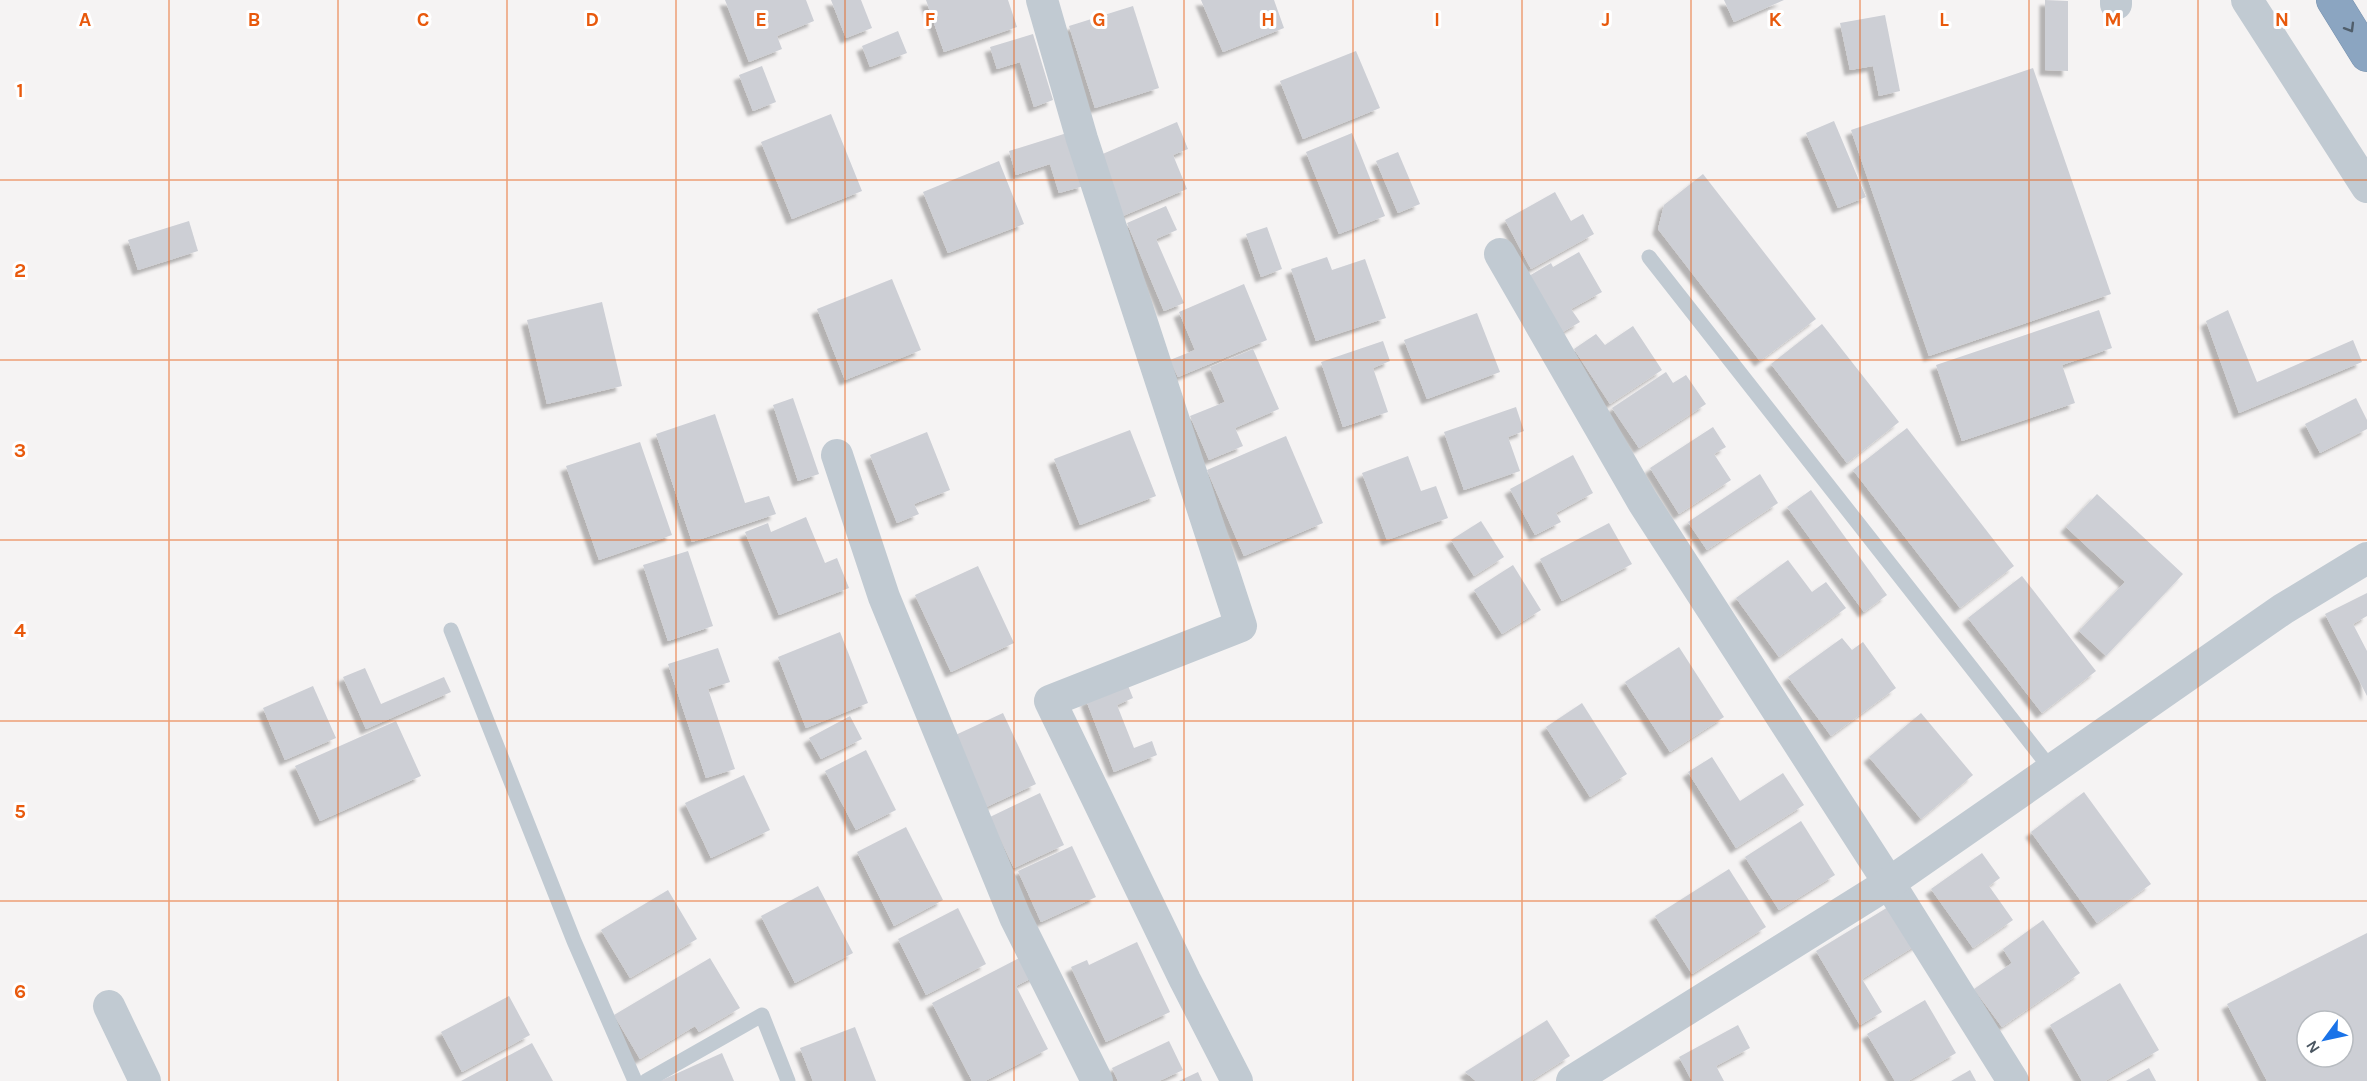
<svg xmlns="http://www.w3.org/2000/svg" width="2367" height="1081" font-family="Karla,sans-serif">
  <style>
    .building { fill: #cdcfd5; fill-rule: evenodd; filter: url(#shadow) }
    .lines { fill: none; stroke-linecap: round; stroke-linejoin: round }
    .highway-casing { stroke: #7690ad; stroke-width: 34 }
    .lane { stroke: #c1cad2; stroke-width: 15 }
    .street { stroke: #c1cad2; stroke-width: 32 }
    .highway { stroke: #8ba5c1; stroke-width: 33 }
    .oneway { stroke: #505e6b }
    .grid { fill: none; stroke: #e8590c; stroke-width: 1.5; stroke-opacity: 0.55 }
    .grid-label { font-size: 20px; text-anchor: middle; font-weight: bold; fill: #e8590c; stroke: #fff; stroke-width: 6; stroke-linejoin: round; paint-order: stroke }
  </style>
  <defs>
    <filter id="shadow"><feDropShadow dx="-5.5" dy="5.5" stdDeviation="1.5" flood-color="#0004"/></filter>
  </defs>
  <rect width="100%" height="100%" fill="#f5f3f3"/>
  <!-- building -->
  <g class="building">
    <polygon points="725,0 806,0 814,21 777,36 782,49 749,62"/>
    <polygon points="831,0 861,0 872,28 846,38"/>
    <polygon points="926,0 1008,0 1017,27 944,52"/>
    <polygon points="1201,0 1274,0 1284,28 1223,52"/>
    <polygon points="1724,0 1784,0 1734,22"/>
    <polygon points="2045,0 2068,1 2068,71 2045,70"/>
    <polygon points="1133,6 1159,88 1095,108 1069,26"/>
    <polygon points="1885,15 1900,91 1879,96 1873,66 1850,70 1840,23"/>
    <polygon points="898,31 907,53 870,67 862,46"/>
    <polygon points="1033,34 1053,100 1034,107 1020,62 997,69 990,47"/>
    <polygon points="1356,51 1380,108 1303,139 1280,81"/>
    <polygon points="762,66 776,102 753,111 739,75"/>
    <polygon points="2033,68 2111,294 1929,356 1851,130"/>
    <polygon points="831,114 862,191 792,219 761,142"/>
    <polygon points="1834,121 1866,197 1838,208 1806,133"/>
    <polygon points="1177,122 1188,149 1173,155 1187,189 1123,216 1098,156"/>
    <polygon points="1067,133 1084,186 1059,193 1050,164 1016,175 1009,151"/>
    <polygon points="1352,133 1385,216 1339,234 1306,152"/>
    <polygon points="1398,152 1420,204 1398,213 1376,161"/>
    <polygon points="999,161 1024,224 948,253 923,192"/>
    <polygon points="1703,174 1816,319 1760,361 1658,229 1664,205"/>
    <polygon points="1555,192 1571,221 1583,214 1594,234 1531,269 1505,220"/>
    <polygon points="1166,206 1177,230 1156,239 1184,303 1164,311 1127,223"/>
    <polygon points="189,221 198,251 138,270 128,240"/>
    <polygon points="1267,227 1282,269 1261,277 1246,234"/>
    <polygon points="1579,252 1602,292 1571,309 1580,322 1561,333 1529,276 1551,263 1553,267"/>
    <polygon points="1327,257 1332,270 1365,259 1386,318 1316,341 1291,269"/>
    <polygon points="892,279 921,350 845,380 817,309"/>
    <polygon points="1244,284 1267,340 1178,377 1170,360 1195,350 1179,312"/>
    <polygon points="602,302 622,386 547,404 527,320"/>
    <polygon points="2099,310 2112,348 2062,365 2075,403 1962,441 1936,365"/>
    <polygon points="2228,310 2257,382 2353,340 2362,362 2239,413 2206,321"/>
    <polygon points="1477,313 1500,372 1427,399 1404,340"/>
    <polygon points="1822,324 1899,422 1847,463 1771,364"/>
    <polygon points="1633,326 1662,370 1610,404 1574,349 1596,334 1605,345"/>
    <polygon points="1383,341 1390,361 1373,368 1388,412 1343,427 1321,362"/>
    <polygon points="1253,349 1279,409 1235,428 1243,446 1209,460 1190,416 1225,402 1210,367"/>
    <polygon points="1666,372 1673,383 1686,375 1706,404 1639,448 1612,408"/>
    <polygon points="793,398 819,474 798,481 773,405"/>
    <polygon points="2356,398 2367,420 2367,429 2320,453 2305,424"/>
    <polygon points="1516,407 1524,431 1508,437 1520,471 1464,490 1444,432"/>
    <polygon points="715,414 745,503 769,496 776,514 692,542 656,434"/>
    <polygon points="1713,427 1726,447 1714,454 1731,480 1679,514 1650,468"/>
    <polygon points="1907,428 2014,566 1960,608 1853,470"/>
    <polygon points="1130,430 1156,496 1080,525 1054,459"/>
    <polygon points="927,432 950,490 914,504 919,514 897,523 870,455"/>
    <polygon points="1286,436 1323,523 1244,556 1207,470"/>
    <polygon points="640,442 672,535 599,560 566,466"/>
    <polygon points="1573,455 1593,493 1556,513 1561,522 1535,535 1510,489"/>
    <polygon points="1408,456 1421,491 1436,486 1448,518 1387,540 1362,473"/>
    <polygon points="1760,474 1778,503 1707,550 1688,522"/>
    <polygon points="1811,490 1887,595 1864,612 1787,507"/>
    <polygon points="2097,494 2183,574 2106,656 2079,631 2125,582 2066,527"/>
    <polygon points="806,517 825,563 837,558 849,588 779,615 745,532 768,523 771,532"/>
    <polygon points="1481,521 1504,557 1474,576 1451,540"/>
    <polygon points="1609,523 1632,564 1562,601 1540,559"/>
    <polygon points="688,551 713,626 668,641 643,565"/>
    <polygon points="1788,560 1812,592 1826,582 1846,608 1779,657 1736,598"/>
    <polygon points="1513,565 1541,610 1502,634 1474,590"/>
    <polygon points="978,566 1014,643 951,672 915,595"/>
    <polygon points="2022,576 2096,671 2042,713 1968,618"/>
    <polygon points="2367,593 2367,616 2353,624 2367,651 2367,696 2325,614"/>
    <polygon points="840,632 868,703 806,728 778,657"/>
    <polygon points="1842,638 1852,650 1863,642 1896,688 1831,736 1788,677"/>
    <polygon points="1679,647 1724,717 1670,752 1625,682"/>
    <polygon points="718,648 730,682 708,689 735,769 706,778 668,664"/>
    <polygon points="365,668 381,704 444,677 451,692 366,729 343,677"/>
    <polygon points="1127,683 1133,698 1117,705 1134,748 1152,741 1157,755 1114,772 1086,700"/>
    <polygon points="313,686 336,738 285,760 263,708"/>
    <polygon points="1582,703 1627,774 1590,797 1546,727"/>
    <polygon points="1003,713 1036,784 982,809 949,738"/>
    <polygon points="1921,713 1973,775 1921,819 1869,757"/>
    <polygon points="850,716 862,739 821,759 809,738"/>
    <polygon points="396,721 421,776 320,821 295,766"/>
    <polygon points="866,750 896,810 856,830 825,771"/>
    <polygon points="1712,757 1740,801 1783,773 1804,805 1736,848 1688,772"/>
    <polygon points="744,775 770,830 711,858 685,803"/>
    <polygon points="2084,792 2151,884 2097,923 2031,832"/>
    <polygon points="1040,793 1064,845 1014,868 990,817"/>
    <polygon points="1801,821 1835,875 1779,910 1745,857"/>
    <polygon points="906,827 943,900 894,926 857,852"/>
    <polygon points="1072,846 1096,897 1041,922 1018,871"/>
    <polygon points="1982,853 2000,878 1989,886 2013,920 1973,948 1931,889"/>
    <polygon points="1729,869 1766,927 1692,974 1655,916"/>
    <polygon points="818,886 853,953 795,983 761,916"/>
    <polygon points="668,890 697,939 630,978 601,930"/>
    <polygon points="1898,901 1923,941 1862,979 1882,1012 1860,1025 1816,951"/>
    <polygon points="958,908 986,964 926,995 898,939"/>
    <polygon points="2043,920 2080,973 2002,1027 1974,989 2012,963 2003,949"/>
    <path d="M 2367,933 L 2367,1081 L 2267,1081 L 2227,1004 ZM 2307,1021 L 2343,1021 L 2343,1057 L 2307,1057 Z"/>
    <polygon points="1137,942 1170,1012 1106,1042 1071,967 1087,960 1089,965"/>
    <polygon points="1031,952 1042,973 1016,986 1048,1049 985,1081 972,1081 932,1003"/>
    <polygon points="710,958 740,1008 699,1032 695,1026 640,1059 614,1015"/>
    <polygon points="2120,983 2159,1050 2105,1081 2082,1081 2050,1025"/>
    <polygon points="509,996 530,1035 462,1072 441,1032"/>
    <polygon points="1925,1000 1956,1053 1908,1081 1895,1081 1867,1034"/>
    <polygon points="1547,1020 1570,1056 1531,1081 1476,1081 1465,1072"/>
    <polygon points="1738,1025 1750,1048 1716,1066 1724,1081 1692,1081 1679,1057"/>
    <polygon points="855,1027 876,1081 813,1081 800,1048"/>
    <polygon points="1169,1041 1183,1070 1159,1081 1118,1081 1112,1068"/>
    <polygon points="532,1043 553,1081 461,1081"/>
    <polygon points="722,1053 734,1081 660,1081"/>
    <polygon points="2149,1068 2156,1081 2126,1081"/>
    <polygon points="1970,1070 1976,1081 1951,1081"/>
    <polygon points="1198,1072 1202,1081 1179,1081"/>
  </g>
  <g class="lines">
    <defs>
      <polyline id="highway" points="2333,0 2367,55"/>
    </defs>
    <!-- highway casing -->
    <use href="#highway" class="highway-casing"/>
    <!-- lane -->
    <g class="lane">
      <polyline points="1649,257 2051,769"/>
      <polyline points="451,630 574,941 635,1081"/>
      <polyline points="646,1081 762,1015 788,1081"/>
    </g>
    <!-- street -->
    <g class="street">
      <polyline points="1042,0 1082,139 1241,626 1050,701 1185,980 1237,1081"/>
      <polyline points="2116,0 2116,4"/>
      <polyline points="2247,0 2367,187"/>
      <polyline points="1500,254 1643,502 1889,883 2013,1081"/>
      <polyline points="837,455 884,597 1015,917 1097,1081"/>
      <polyline points="109,1006 145,1081"/>
      <polyline points="1572,1081 1889,883 2283,609 2367,558"/>
    </g>
    <!-- highway -->
    <use href="#highway" class="highway"/>
  </g>
  <!-- one-way arrows -->
  <defs><path id="oneway-chevron" d="M-2-3.5L2.5 0L-2 3.5" fill="none" stroke-width="1.6" stroke-linecap="round" stroke-linejoin="round" transform="scale(1.5)"/></defs>
  <use class="oneway" href="#oneway-chevron" transform="translate(2350 28) rotate(59)"/>
  <!-- grid -->
  <path class="grid" d="M 169,0 L 169,1081M 338,0 L 338,1081M 507,0 L 507,1081M 676,0 L 676,1081M 845,0 L 845,1081M 1014,0 L 1014,1081M 1184,0 L 1184,1081M 1353,0 L 1353,1081M 1522,0 L 1522,1081M 1691,0 L 1691,1081M 1860,0 L 1860,1081M 2029,0 L 2029,1081M 2198,0 L 2198,1081M 0,180 L 2367,180M 0,360 L 2367,360M 0,540 L 2367,540M 0,721 L 2367,721M 0,901 L 2367,901"/>
  <g class="grid-label">
    <text x="85" y="26">A</text>
    <text x="254" y="26">B</text>
    <text x="423" y="26">C</text>
    <text x="592" y="26">D</text>
    <text x="761" y="26">E</text>
    <text x="930" y="26">F</text>
    <text x="1099" y="26">G</text>
    <text x="1268" y="26">H</text>
    <text x="1437" y="26">I</text>
    <text x="1606" y="26">J</text>
    <text x="1775" y="26">K</text>
    <text x="1944" y="26">L</text>
    <text x="2113" y="26">M</text>
    <text x="2282" y="26">N</text>
    <text x="20" y="97">1</text>
    <text x="20" y="277">2</text>
    <text x="20" y="457">3</text>
    <text x="20" y="637">4</text>
    <text x="20" y="818">5</text>
    <text x="20" y="998">6</text>
  </g>
  <!-- north arrow -->
  <g transform="translate(2325 1039) rotate(237)"><circle r="28" fill="#ffffff" stroke="#b7bbc0" stroke-width="1.5"/>
  <path d="M0-4.5L10 22L0 15L-10 22Z" fill="#1a73e8"/>
  <text y="-9" font-size="16" font-weight="bold" text-anchor="middle" fill="#4a5661">N</text>
  </g>
</svg>
